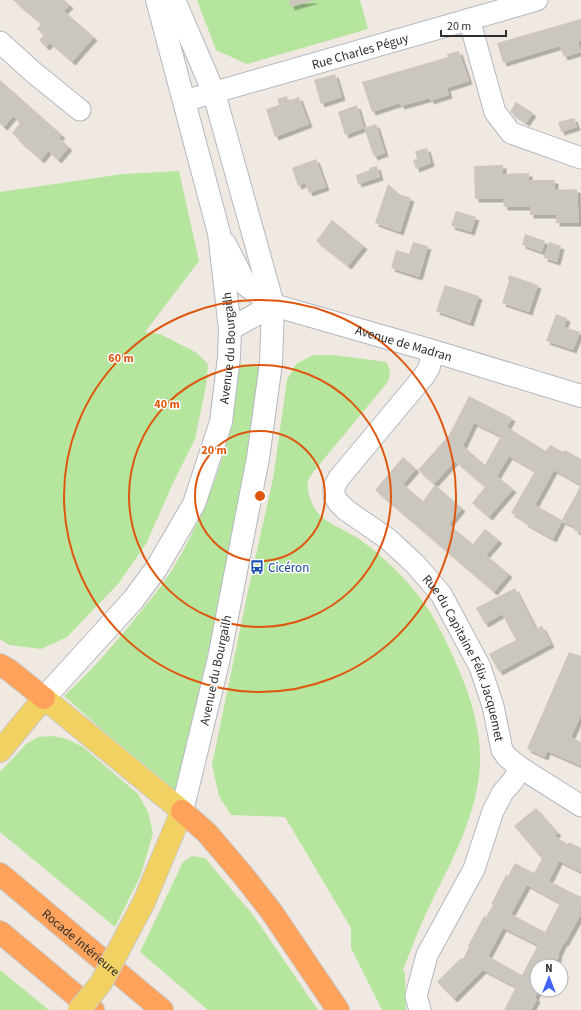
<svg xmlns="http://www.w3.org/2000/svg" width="581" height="1010" font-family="'Source Sans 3',sans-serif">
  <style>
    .green { fill: #b6e59e }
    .building { fill: #cbc7bf; fill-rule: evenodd; filter: url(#shadow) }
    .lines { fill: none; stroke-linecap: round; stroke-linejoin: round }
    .street-casing { stroke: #b4b7c1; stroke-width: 23 }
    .secondary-casing { stroke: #b4b7c1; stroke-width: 24 }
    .primary-casing { stroke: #c9c9c9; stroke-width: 24 }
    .highway-casing { stroke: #c9c9c9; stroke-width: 24 }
    .street { stroke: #fff; stroke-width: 21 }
    .secondary { stroke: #fff; stroke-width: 22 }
    .primary { stroke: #f2d163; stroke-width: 22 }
    .highway { stroke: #ffa35c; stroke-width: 22 }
    .primary-bridge-casing { stroke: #c9c9c9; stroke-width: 24; stroke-linecap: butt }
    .primary-bridge { stroke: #f2d163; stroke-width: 22 }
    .ring { fill: none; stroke: #df570e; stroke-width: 2 }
    .labels { text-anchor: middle; stroke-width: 3; stroke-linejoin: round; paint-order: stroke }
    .street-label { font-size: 13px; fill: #2e2e2e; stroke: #fff }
    .transit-label { font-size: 13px; fill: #164399; stroke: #fff; text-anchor: start }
    .centre { fill: #df570e; stroke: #fff; stroke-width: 2 }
    .ring-label { font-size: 12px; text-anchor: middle; font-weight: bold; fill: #df570e; stroke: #fff; stroke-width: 3; stroke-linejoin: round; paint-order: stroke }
  </style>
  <defs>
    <filter id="shadow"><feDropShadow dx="3.5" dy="3.5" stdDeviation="0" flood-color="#0004"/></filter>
  </defs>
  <rect width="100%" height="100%" fill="#efe9e1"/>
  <!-- green -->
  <g class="green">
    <polygon points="197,0 360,0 368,29 247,64 216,50"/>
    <polygon points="179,171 199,261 145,332 160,334 197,353 208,364 206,386 195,439 173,483 146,544 118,584 67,637 41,649 9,645 0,639 0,192 123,174"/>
    <path d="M 313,355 L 334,355 L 386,362 C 391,370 391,375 387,383 L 314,471 C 312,474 309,478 308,481 C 306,490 312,505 317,512 C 323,521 348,532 358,538 C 364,542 369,547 375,551 C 399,572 423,596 437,624 C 455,658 475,702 479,740 C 486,799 456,852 431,903 C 420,925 412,947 403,970 L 405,972 L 406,1010 L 382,1010 L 351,948 L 351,928 L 285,817 L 231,815 L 219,796 L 212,765 L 248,591 L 273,479 L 287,380 L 296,364 Z"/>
    <path d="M 239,364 L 259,367 L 245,480 L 230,552 L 179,785 L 174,791 L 169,789 L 64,696 C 88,674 109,650 130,625 C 144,607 160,589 172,570 C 194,534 215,486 226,445 C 232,418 235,391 239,364 Z"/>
    <polygon points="52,736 67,739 83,747 138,794 148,812 153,833 141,875 115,927 0,832 0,772 26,744 38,737"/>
    <polygon points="192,856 205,858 253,915 318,1010 208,1010 140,952 183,862"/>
    <polygon points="0,970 49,1010 0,1010"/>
  </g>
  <!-- building -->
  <g class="building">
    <polygon points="13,0 64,0 70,5 64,11 94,37 72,62 50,43 46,47 39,40 44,35 37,29 41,24"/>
    <polygon points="289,0 316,0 291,7"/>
    <polygon points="581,19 581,40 578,41 581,52 564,57 560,46 503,63 497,43"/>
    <polygon points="459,51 469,81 447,88 449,95 430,101 430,98 401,106 400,103 372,112 362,82 448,57 447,54"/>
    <polygon points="335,74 342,97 321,104 314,80"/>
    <polygon points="0,80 62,135 59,138 69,147 58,160 48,151 41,160 18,140 19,139 12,133 20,123 13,116 4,127 0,124"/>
    <polygon points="287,96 288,101 299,97 309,124 275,137 266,109 279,105 277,99"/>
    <polygon points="516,102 533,113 526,123 510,112"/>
    <polygon points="357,105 364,128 345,135 338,112"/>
    <polygon points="574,118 577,127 561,132 558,122"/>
    <polygon points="376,124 385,153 374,157 364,128"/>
    <polygon points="427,148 431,163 416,169 413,160 417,159 415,151"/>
    <polygon points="316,159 326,187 309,193 305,183 298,186 292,168"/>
    <polygon points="503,165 503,174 529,173 529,180 555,180 555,190 577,189 579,223 556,223 556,215 530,215 530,207 504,207 503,199 475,199 474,166"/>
    <polygon points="377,166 380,177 358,184 356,175 370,170 369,168"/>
    <polygon points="388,184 399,194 411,198 400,232 375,223"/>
    <polygon points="456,211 476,217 471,232 451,226"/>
    <polygon points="332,220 364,246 348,266 316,241"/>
    <polygon points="525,234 545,241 542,252 522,245"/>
    <polygon points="413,242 428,246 419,277 391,268 396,250 409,254"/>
    <polygon points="549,242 561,246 557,262 544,258"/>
    <polygon points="509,275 538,285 529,312 502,303 509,281 508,280"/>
    <polygon points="445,285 479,296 470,323 436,311"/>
    <polygon points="556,314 567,318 564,327 580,332 573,350 546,341"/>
    <path d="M 469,396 L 512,418 L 507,427 L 546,451 L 550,445 L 563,452 L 565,450 L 581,459 L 581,485 L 554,470 L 535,505 L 562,520 L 581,485 L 581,534 L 574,530 L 575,527 L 562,521 L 553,539 L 524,523 L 525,521 L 511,513 L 535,471 L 509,456 L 497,476 L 513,489 L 489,517 L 472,503 L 485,487 L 455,461 L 434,484 L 418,470 L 449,435 ZM 474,423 L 501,436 L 485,465 L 463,446 Z"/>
    <polygon points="403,457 416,469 403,484 423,501 435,485 462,508 449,524 458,532 473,544 485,529 499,540 486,555 509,574 494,592 375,490"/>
    <polygon points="515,588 536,629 542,626 551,644 499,672 489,654 516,640 502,614 485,624 476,608"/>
    <polygon points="569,652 581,656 581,715 571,737 581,742 581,766 547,751 545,757 527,749"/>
    <path d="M 536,808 L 558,833 L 554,836 L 568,844 L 569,842 L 581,848 L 581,872 L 559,861 L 549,881 L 581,897 L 581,909 L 579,913 L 581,914 L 565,943 L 564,942 L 558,955 L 559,956 L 554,966 L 537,966 L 537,990 L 539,990 L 535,997 L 537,999 L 531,1010 L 504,1010 L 516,987 L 483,970 L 454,999 L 437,982 L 461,958 L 463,959 L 469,947 L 468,946 L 484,916 L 486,917 L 493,905 L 491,904 L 506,875 L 508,876 L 515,863 L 534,873 L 542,859 L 514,826 ZM 527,885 L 560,903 L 545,932 L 511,914 ZM 503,928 L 538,945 L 522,975 L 488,956 Z"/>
  </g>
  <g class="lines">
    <defs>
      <g id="street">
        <polyline points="469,19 495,112 511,133 581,158"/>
        <polyline points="0,42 33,72 80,110"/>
        <path id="s1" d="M 184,101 L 537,0"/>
        <path id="s2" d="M 433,351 L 429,368 L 424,376 L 339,478 L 334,487 L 334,495 L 338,502 L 346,510 L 388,539 L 415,564 L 441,594 L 480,667 L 493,706 L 502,750 L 507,757 L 521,768 L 581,806"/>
        <polyline points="420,1010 416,996 427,955 474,869 493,811 503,792 512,782 521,768"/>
      </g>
      <g id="secondary">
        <polyline points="174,0 214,93 273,305 271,363 258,458 219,658 182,811"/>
        <path id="s3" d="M 225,244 L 246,285 L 273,305 L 433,351 L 581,396"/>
        <polyline points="230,329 273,305"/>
        <path id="s4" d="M 44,698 L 133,600 L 156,569 L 194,504 L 221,422 L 229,357 L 230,329 L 219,233 L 157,0"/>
      </g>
      <polyline id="primary" points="0,751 44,698 182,811 144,902"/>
      <g id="highway">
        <polyline points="0,665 9,670 44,698"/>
        <polyline points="182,811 207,833 242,874 271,911 338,1010"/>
        <path id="s5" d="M 0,874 L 162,1010"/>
        <polyline points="0,932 93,1010"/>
      </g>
    </defs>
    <!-- street casing -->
    <use href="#street" class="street-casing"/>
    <!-- secondary casing -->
    <use href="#secondary" class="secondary-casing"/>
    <!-- primary casing -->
    <use href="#primary" class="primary-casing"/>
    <!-- highway casing -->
    <use href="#highway" class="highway-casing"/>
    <!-- street -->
    <use href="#street" class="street"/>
    <!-- secondary -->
    <use href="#secondary" class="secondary"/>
    <!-- primary -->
    <use href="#primary" class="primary"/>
    <!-- highway -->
    <use href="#highway" class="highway"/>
    <defs>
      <polyline id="primary-bridge" points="79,1010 101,983 144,902"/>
    </defs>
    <!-- primary-bridge casing -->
    <use href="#primary-bridge" class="primary-bridge-casing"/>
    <!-- primary-bridge -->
    <use href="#primary-bridge" class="primary-bridge"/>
  </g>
  <!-- distance rings -->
  <g class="ring">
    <circle cx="260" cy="496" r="65"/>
    <circle cx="260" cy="496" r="131"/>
    <circle cx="260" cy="496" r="196"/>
  </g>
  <!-- icons -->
  <defs>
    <symbol id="bus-bare" viewBox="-9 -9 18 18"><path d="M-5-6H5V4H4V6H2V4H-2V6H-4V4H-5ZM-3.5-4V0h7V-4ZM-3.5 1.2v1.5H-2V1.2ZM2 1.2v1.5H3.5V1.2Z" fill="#1a4fb4" stroke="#fff" stroke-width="2.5" paint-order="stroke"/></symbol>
  </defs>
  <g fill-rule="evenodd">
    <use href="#bus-bare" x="247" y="557" width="20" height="20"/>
  </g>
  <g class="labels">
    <!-- street labels -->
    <g class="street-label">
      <text dy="5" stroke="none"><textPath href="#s1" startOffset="183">Rue Charles Péguy</textPath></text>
      <text dy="5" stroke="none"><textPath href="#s3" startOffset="216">Avenue de Madran</textPath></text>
      <text dy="5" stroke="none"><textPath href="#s4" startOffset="407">Avenue du Bourgailh</textPath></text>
      <text dy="5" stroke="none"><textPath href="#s2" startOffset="393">Rue du Capitaine Félix Jacquemet</textPath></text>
      <text transform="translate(215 670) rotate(-78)" y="5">Avenue du Bourgailh</text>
      <text dy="5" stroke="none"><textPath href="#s5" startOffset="106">Rocade Intérieure</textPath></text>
    </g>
    <!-- transit labels -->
    <g class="transit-label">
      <text x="268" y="572">Cicéron</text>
    </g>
  </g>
  <circle cx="260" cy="496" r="6" class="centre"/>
  <g class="ring-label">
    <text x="121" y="362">60 m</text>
    <text x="167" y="408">40 m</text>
    <text x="214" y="454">20 m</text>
  </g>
  <!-- north arrow -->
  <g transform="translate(549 978)"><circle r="19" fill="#ffffff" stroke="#ababab"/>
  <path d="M0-3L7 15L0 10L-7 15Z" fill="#4264fb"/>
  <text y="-6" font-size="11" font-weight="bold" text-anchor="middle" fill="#2e2e2e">N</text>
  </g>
  <!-- scale -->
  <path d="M441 30v6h65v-6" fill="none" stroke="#2e2e2e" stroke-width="2"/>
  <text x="447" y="30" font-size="12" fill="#2e2e2e" stroke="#ffffff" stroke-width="3" paint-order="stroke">20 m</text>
</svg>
